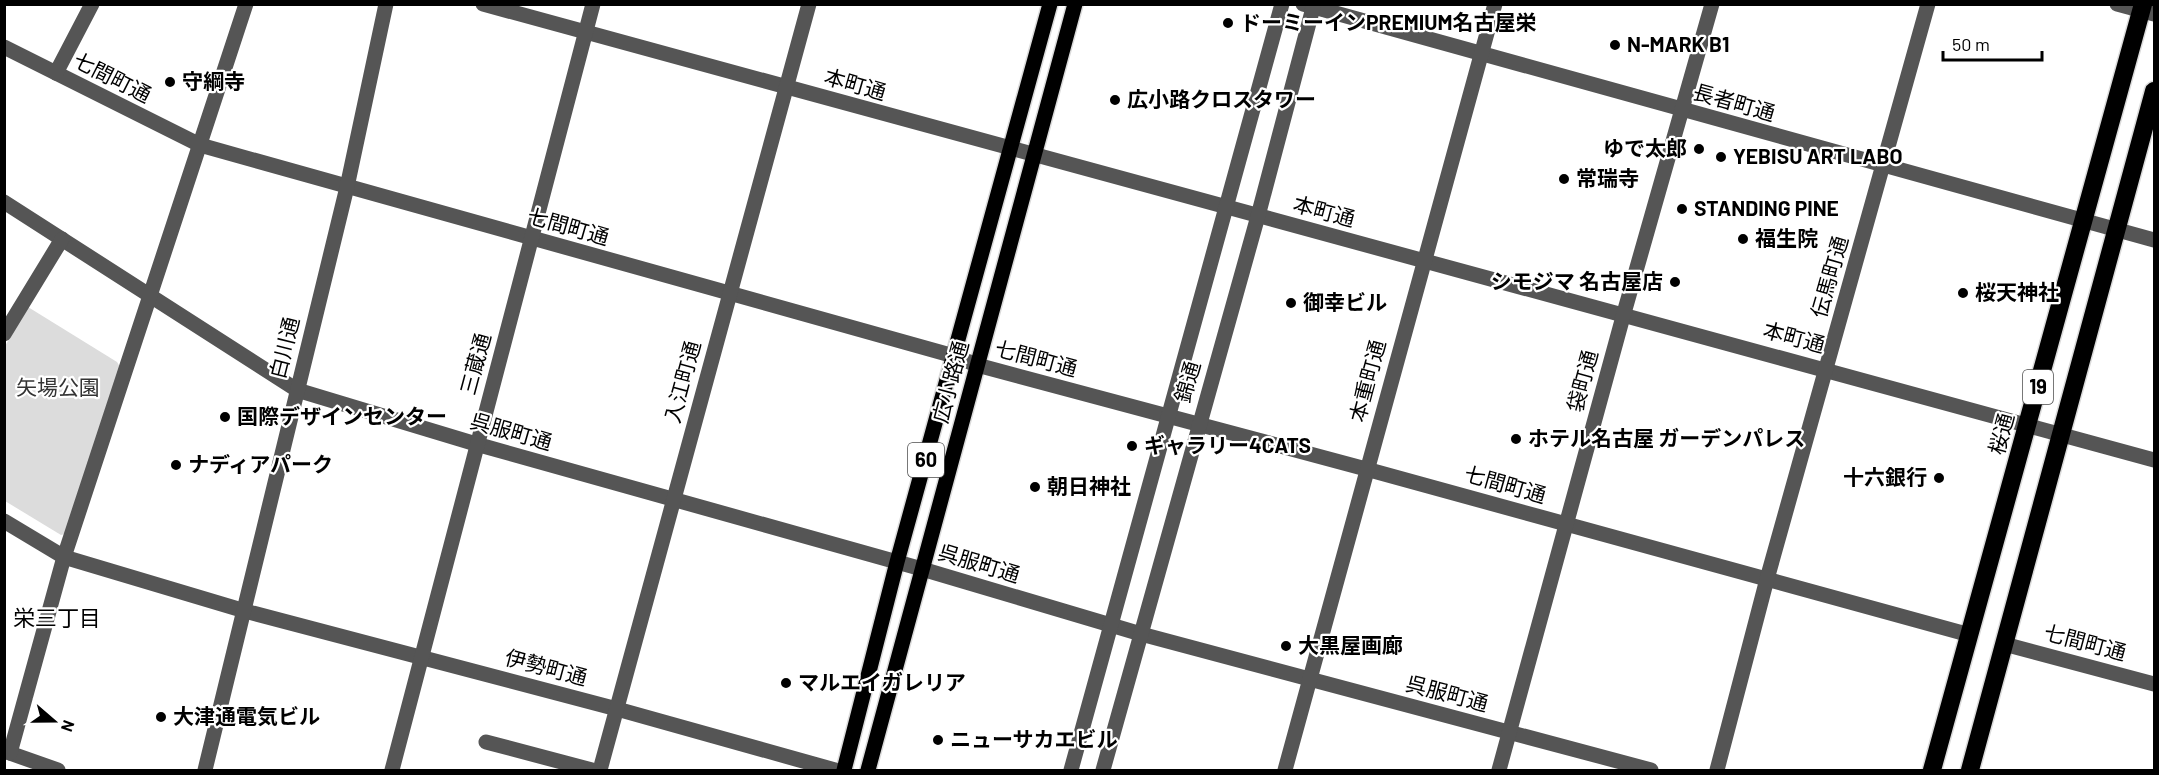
<svg xmlns="http://www.w3.org/2000/svg" width="2159" height="775" font-family="Barlow,'Noto Sans JP',sans-serif">
  <style>
    .green { fill: #dcdcdc }
    .lines { fill: none; stroke-linecap: round; stroke-linejoin: round }
    .major-casing { stroke: #dbdbdb; stroke-width: 18 }
    .highway-casing { stroke: #dbdbdb; stroke-width: 21 }
    .minor { stroke: #555; stroke-width: 15 }
    .major { stroke: #000; stroke-width: 15 }
    .highway { stroke: #000; stroke-width: 18 }
    .poi-dot { fill: #000; stroke: #fff; stroke-width: 2 }
    .labels { text-anchor: middle; stroke-width: 4.5; stroke-linejoin: round; paint-order: stroke }
    .shield { fill: #fff; stroke: #4c4c4c; stroke-width: 1.5 }
    .shield-label { font-size: 20px; font-weight: bold; fill: #000 }
    .poi-label { font-size: 21px; font-weight: bold; fill: #000; stroke: #fff; text-anchor: start }
    .street-label { font-size: 21px; fill: #000; stroke: #fff }
    .park-label { font-size: 21px; fill: #333; stroke: #fff }
    .neighbourhood-label { font-size: 22px; fill: #000; stroke: #fff }
  </style>
  <rect width="100%" height="100%" fill="#fff"/>
  <!-- green -->
  <polygon class="green" points="28,307 117,362 120,367 68,533 61,535 5,501 5,346"/>
  <g class="lines">
    <defs>
      <g id="major">
        <polyline points="844,770 897,562 1050,4"/>
        <polyline points="868,770 1075,4"/>
      </g>
      <g id="highway">
        <polyline points="1932,770 2143,4"/>
        <polyline points="1970,770 2154,91"/>
      </g>
    </defs>
    <!-- major casing -->
    <use href="#major" class="major-casing"/>
    <!-- highway casing -->
    <use href="#highway" class="highway-casing"/>
    <!-- minor -->
    <g class="minor">
      <polyline points="483,4 2154,460"/>
      <polyline points="1303,4 2154,240"/>
      <polyline points="2117,4 2154,14"/>
      <polyline points="4,47 200,145 954,356 977,365 1366,469 1970,635"/>
      <polyline points="56,73 92,4"/>
      <polyline points="4,202 297,390 476,444 922,569 1141,634 1651,770"/>
      <polyline points="4,334 62,239"/>
      <polyline points="4,521 64,557 245,611 617,709 835,770"/>
      <polyline points="2004,644 2154,684"/>
      <polyline points="486,742 592,770"/>
      <polyline points="4,751 58,770"/>
      <polyline points="10,753 64,557 246,4"/>
      <polyline points="205,770 347,187 386,4"/>
      <polyline points="392,770 593,4"/>
      <polyline points="600,770 809,4"/>
      <polyline points="1071,770 1282,4"/>
      <polyline points="1103,770 1258,216 1314,4"/>
      <polyline points="1285,770 1495,4"/>
      <polyline points="1499,770 1624,313 1712,4"/>
      <polyline points="1717,770 1767,579 1928,4"/>
    </g>
    <!-- major -->
    <use href="#major" class="major"/>
    <!-- highway -->
    <use href="#highway" class="highway"/>
  </g>
  <!-- markers -->
  <g class="poi-dot">
    <circle cx="1228" cy="23" r="6"/>
    <circle cx="1615" cy="45" r="6"/>
    <circle cx="170" cy="82" r="6"/>
    <circle cx="1115" cy="100" r="6"/>
    <circle cx="1699" cy="149" r="6"/>
    <circle cx="1721" cy="157" r="6"/>
    <circle cx="1564" cy="179" r="6"/>
    <circle cx="1682" cy="209" r="6"/>
    <circle cx="1743" cy="239" r="6"/>
    <circle cx="1675" cy="282" r="6"/>
    <circle cx="1963" cy="293" r="6"/>
    <circle cx="1291" cy="303" r="6"/>
    <circle cx="225" cy="417" r="6"/>
    <circle cx="1516" cy="439" r="6"/>
    <circle cx="1132" cy="446" r="6"/>
    <circle cx="176" cy="465" r="6"/>
    <circle cx="1939" cy="478" r="6"/>
    <circle cx="1035" cy="487" r="6"/>
    <circle cx="1286" cy="646" r="6"/>
    <circle cx="786" cy="683" r="6"/>
    <circle cx="161" cy="717" r="6"/>
    <circle cx="938" cy="740" r="6"/>
  </g>
  <g class="labels">
    <!-- shield labels -->
    <g class="shield">
      <rect x="2023" y="370" width="30" height="34" rx="4.5"/>
      <rect x="908" y="443" width="36" height="34" rx="4.5"/>
    </g>
    <g class="shield-label">
      <text x="2038" y="394">19</text>
      <text x="926" y="467">60</text>
    </g>
    <!-- poi labels -->
    <g class="poi-label">
      <text x="1240" y="30">ドーミーインPREMIUM名古屋栄</text>
      <text x="1627" y="52">N-MARK B1</text>
      <text x="182" y="89">守綱寺</text>
      <text x="1127" y="107">広小路クロスタワー</text>
      <text x="1687" y="156" text-anchor="end">ゆで太郎</text>
      <text x="1733" y="164">YEBISU ART LABO</text>
      <text x="1576" y="186">常瑞寺</text>
      <text x="1694" y="216">STANDING PINE</text>
      <text x="1755" y="246">福生院</text>
      <text x="1663" y="289" text-anchor="end">シモジマ 名古屋店</text>
      <text x="1975" y="300">桜天神社</text>
      <text x="1303" y="310">御幸ビル</text>
      <text x="237" y="424">国際デザインセンター</text>
      <text x="1528" y="446">ホテル名古屋 ガーデンパレス</text>
      <text x="1144" y="453">ギャラリー4CATS</text>
      <text x="188" y="472">ナディアパーク</text>
      <text x="1927" y="485" text-anchor="end">十六銀行</text>
      <text x="1047" y="494">朝日神社</text>
      <text x="1298" y="653">大黒屋画廊</text>
      <text x="798" y="690">マルエイガレリア</text>
      <text x="173" y="724">大津通電気ビル</text>
      <text x="950" y="747">ニューサカエビル</text>
    </g>
    <!-- street labels -->
    <g class="street-label">
      <text transform="translate(112 78) rotate(27)" y="7">七間町通</text>
      <text transform="translate(855 85) rotate(16)" y="7">本町通</text>
      <text transform="translate(1734 103) rotate(16)" y="7">長者町通</text>
      <text transform="translate(1324 212) rotate(15)" y="7">本町通</text>
      <text transform="translate(568 227) rotate(16)" y="7">七間町通</text>
      <text transform="translate(1830 277) rotate(-74)" y="7">伝馬町通</text>
      <text transform="translate(1794 338) rotate(15)" y="7">本町通</text>
      <text transform="translate(285 348) rotate(-76)" y="7">白川通</text>
      <text transform="translate(1036 359) rotate(15)" y="7">七間町通</text>
      <text transform="translate(476 364) rotate(-75)" y="7">三蔵通</text>
      <text transform="translate(1368 381) rotate(-75)" y="7">本重町通</text>
      <text transform="translate(1583 381) rotate(-75)" y="7">袋町通</text>
      <text transform="translate(683 382) rotate(-75)" y="7">入江町通</text>
      <text transform="translate(951 382) rotate(-75)" y="7">広小路通</text>
      <text transform="translate(1188 382) rotate(-74)" y="7">錦通</text>
      <text transform="translate(511 432) rotate(16)" y="7">呉服町通</text>
      <text transform="translate(2002 434) rotate(-75)" y="7">桜通</text>
      <text transform="translate(1505 485) rotate(16)" y="7">七間町通</text>
      <text transform="translate(979 564) rotate(17)" y="7">呉服町通</text>
      <text transform="translate(2085 643) rotate(15)" y="7">七間町通</text>
      <text transform="translate(546 668) rotate(15)" y="7">伊勢町通</text>
      <text transform="translate(1447 694) rotate(15)" y="7">呉服町通</text>
    </g>
    <!-- park labels -->
    <g class="park-label">
      <text x="58" y="395">矢場公園</text>
    </g>
    <!-- neighbourhood labels -->
    <g class="neighbourhood-label">
      <text x="57" y="626">栄三丁目</text>
    </g>
  </g>
  <!-- border -->
  <rect width="2159" height="775" fill="none" stroke="#000000" stroke-width="12"/>
  <!-- north arrow -->
  <g transform="translate(54 721) rotate(110)" stroke="#ffffff" stroke-width="4.5" paint-order="stroke">
  <path d="M0-4.5L10 22L0 15L-10 22Z" fill="#000000"/>
  <text y="-9" font-size="16" font-weight="bold" text-anchor="middle" fill="#000000">N</text>
  </g>
  <!-- scale -->
  <path d="M1943 51v9h99v-9" fill="none" stroke="#000000" stroke-width="3"/>
  <text x="1952" y="51" font-size="18" fill="#000000" stroke="#ffffff" stroke-width="4.5" paint-order="stroke">50 m</text>
</svg>
